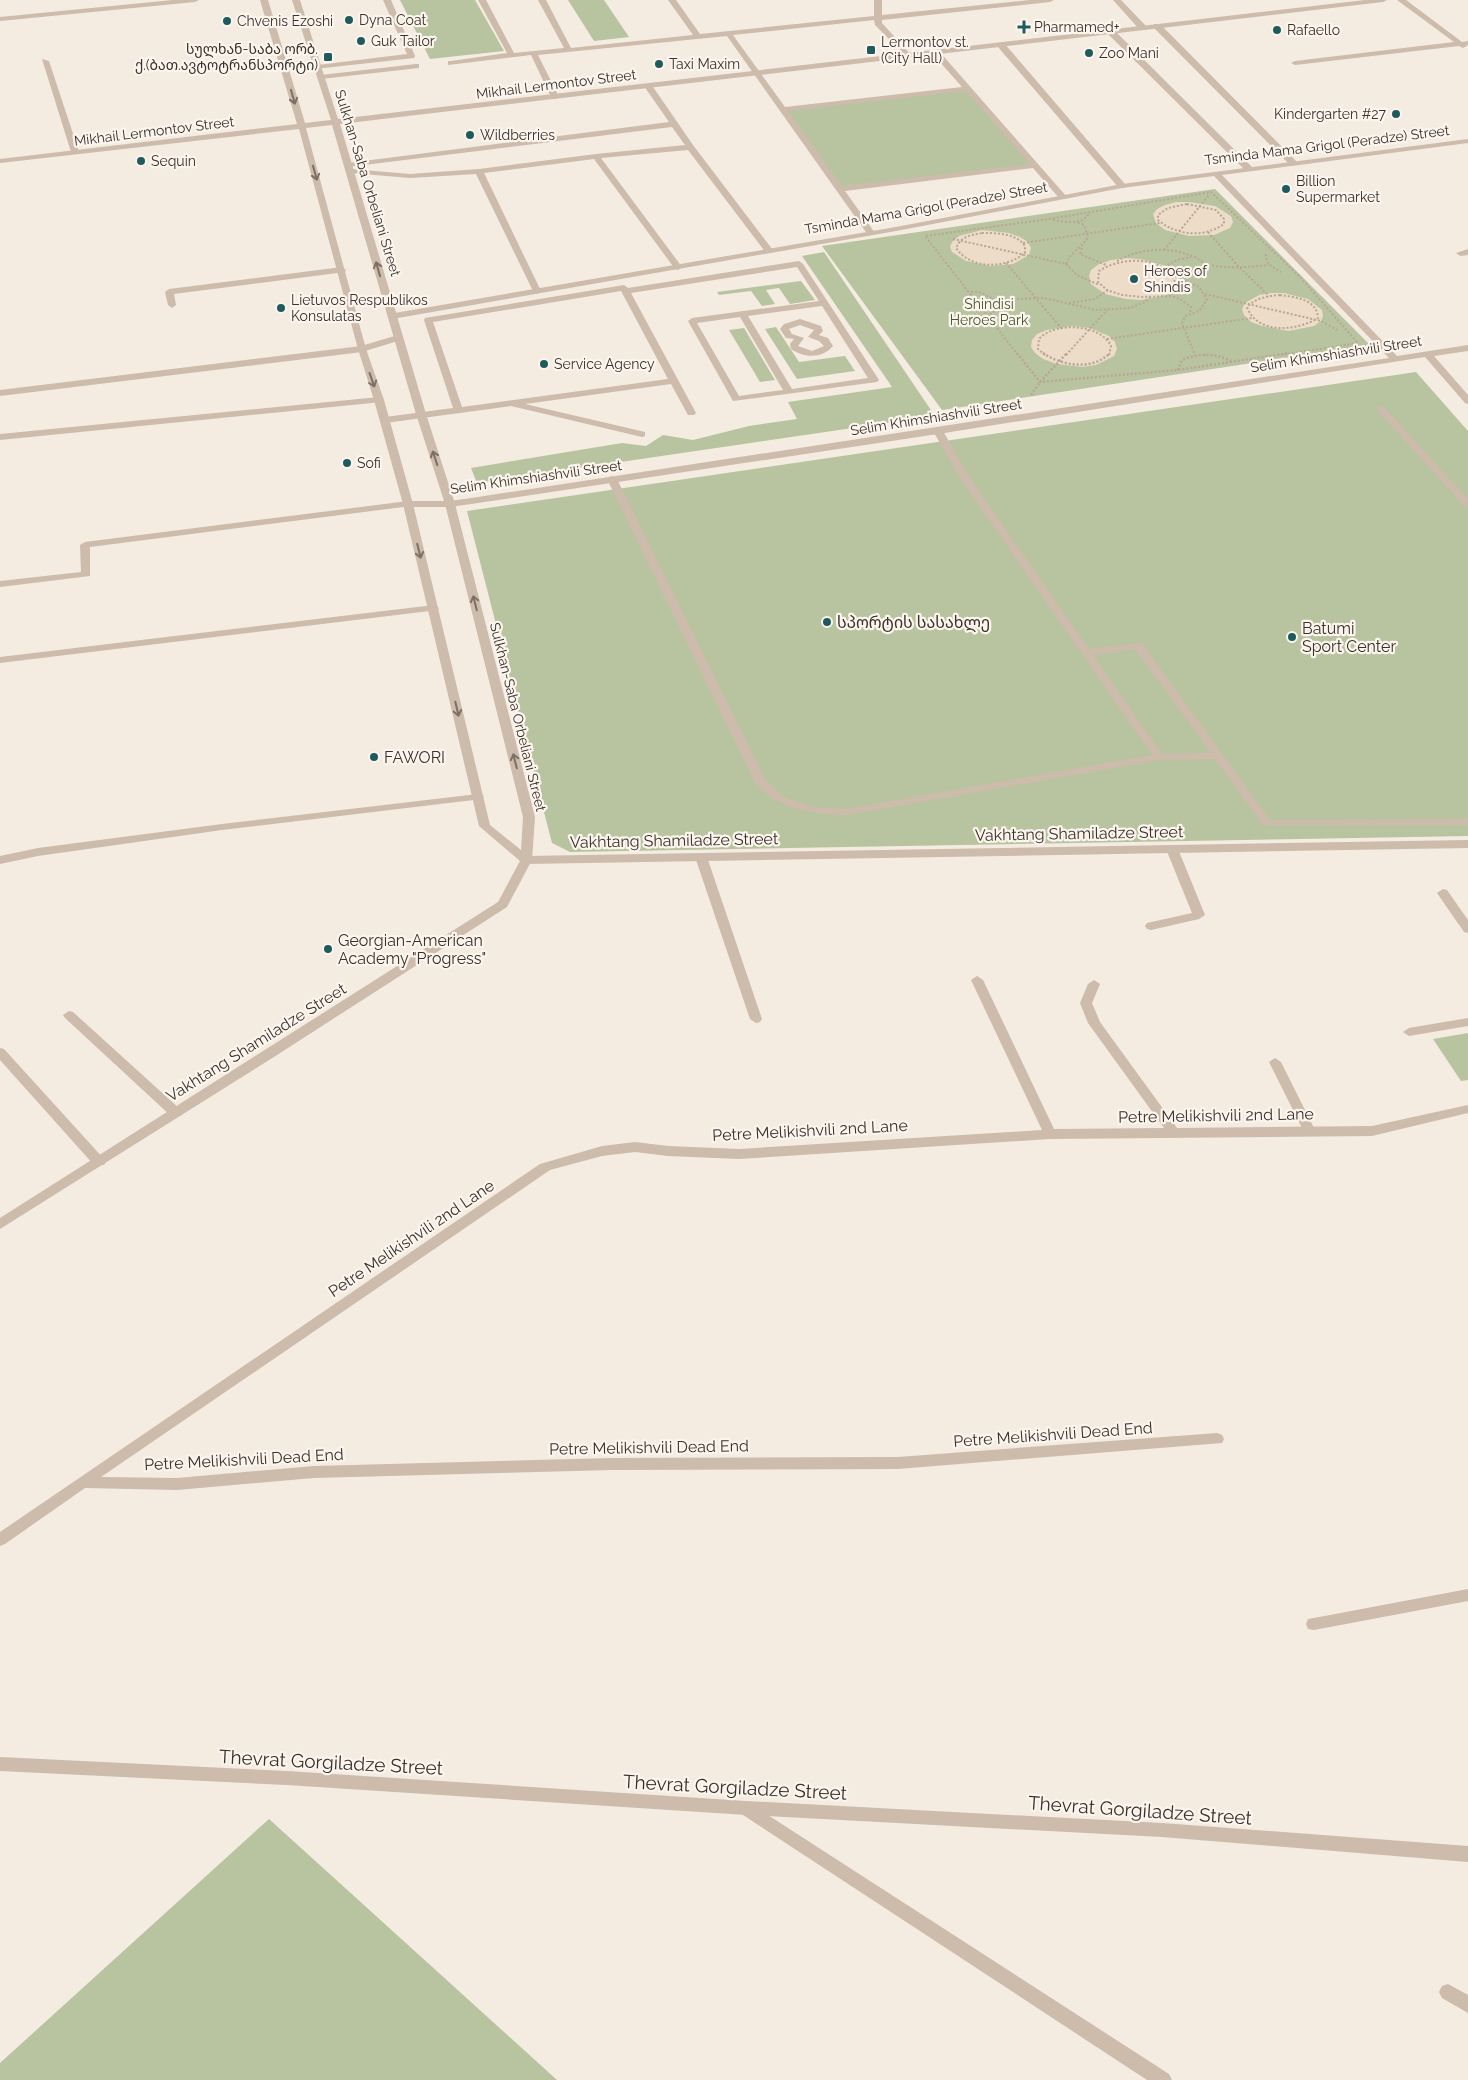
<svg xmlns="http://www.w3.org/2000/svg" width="1468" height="2080" font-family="Raleway,'Noto Sans Georgian',sans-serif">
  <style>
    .green { fill: #b8c4a0 }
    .plaza { fill: #ecdcc8 }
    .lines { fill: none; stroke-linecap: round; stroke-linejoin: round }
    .path-far1 { stroke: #b9a596; stroke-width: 2; stroke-dasharray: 2 2; stroke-linecap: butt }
    .path { stroke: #b9a596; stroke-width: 2.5; stroke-dasharray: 2 2; stroke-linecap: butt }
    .service { fill: #cdbbac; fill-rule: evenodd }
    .minor { fill: #cdbbac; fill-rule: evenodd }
    .tertiary { fill: #cdbbac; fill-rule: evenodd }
    .oneway { stroke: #7d6f65 }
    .poi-dot { fill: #1f5a5e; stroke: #fbf5ee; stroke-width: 2 }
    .labels { text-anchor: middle; stroke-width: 4.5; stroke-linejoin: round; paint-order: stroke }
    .far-poi-label { font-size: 14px; fill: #3b302b; stroke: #fbf5ee; text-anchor: start }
    .far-street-label { font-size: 14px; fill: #3b302b; stroke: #fbf5ee }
    .far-park-label { font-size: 14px; fill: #4a5a2e; stroke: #fbf5ee }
    .poi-label { font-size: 16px; fill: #3b302b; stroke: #fbf5ee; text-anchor: start }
    .street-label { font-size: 16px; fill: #3b302b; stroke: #fbf5ee }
    .near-street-label { font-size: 19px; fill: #3b302b; stroke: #fbf5ee }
  </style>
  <rect width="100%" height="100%" fill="#f4ebe1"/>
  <!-- green -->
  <g class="green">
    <polygon points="400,0 475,0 504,51 430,59"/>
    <polygon points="568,0 604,0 629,37 594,41"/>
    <polygon points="967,89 1034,166 840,189 784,109"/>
    <polygon points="1215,189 1370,345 942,410 822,246"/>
    <polygon points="824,252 935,416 477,483 471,468 622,443 646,446 663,435 693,440 749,426 797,419 788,402 892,387 802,256"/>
    <polygon points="801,281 815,300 790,304 779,288 766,290 775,304 762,306 751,291 719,295 717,292"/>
    <polygon points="776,327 799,362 845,356 855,371 797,379 765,329"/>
    <polygon points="744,328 775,380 760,382 729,330"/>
    <polygon points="1416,372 1468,431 1468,836 570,852 552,843 467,511"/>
    <polygon points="1468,1033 1468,1080 1461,1081 1433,1039"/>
    <polygon points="269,1819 557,2080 0,2080 0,2063"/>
  </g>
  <!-- plaza -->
  <g class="plaza">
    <polygon points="1176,202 1189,202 1215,206 1231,216 1233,222 1230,228 1214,235 1189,236 1165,230 1156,223 1153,214 1157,209 1165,205"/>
    <polygon points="982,230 1009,233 1020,237 1028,242 1031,248 1029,255 1013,264 990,266 966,261 952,252 950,246 953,241 959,236"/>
    <polygon points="1125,258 1140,259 1166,266 1175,271 1179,277 1179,284 1175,290 1167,295 1141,300 1126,299 1105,294 1091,284 1089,276 1091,270 1099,264 1111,260"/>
    <polygon points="1271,293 1284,293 1308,299 1322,310 1323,316 1321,321 1314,326 1289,331 1262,326 1251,322 1244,315 1242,309 1245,303 1259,295"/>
    <polygon points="1072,326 1090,328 1109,336 1115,342 1117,349 1114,356 1096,365 1082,367 1057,364 1043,359 1035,353 1031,347 1032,340 1037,334 1047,330"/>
  </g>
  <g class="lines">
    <!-- path-far1 -->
    <g class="path-far1">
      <path d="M 1187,204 L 1216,210 L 1224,219 L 1224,224 C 1204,238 1177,236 1158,220 L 1158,215 L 1168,208 Z"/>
      <path d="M 1053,220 C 1066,222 1082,226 1090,212"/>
      <polyline points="1208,232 1238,266 1269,296"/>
      <path d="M 982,233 C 997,233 1016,233 1025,246 L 1025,253 C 1005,269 971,270 956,248 C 961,236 971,235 982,233 Z"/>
      <polyline points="953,239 1066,264 1077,275 1099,285"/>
      <polyline points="1023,243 1160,223"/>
      <polyline points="1082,248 1080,254 1106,265"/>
      <polyline points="1164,250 1209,195"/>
      <path d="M 1266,254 C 1266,265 1272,267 1281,272"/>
      <path d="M 1117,261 C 1139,249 1165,246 1189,255 C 1197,257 1203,263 1210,265 C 1229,269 1250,267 1269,265"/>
      <polyline points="1006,263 1062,329"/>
      <path d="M 1066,264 C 1070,252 1082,248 1088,237 L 1084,225 L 1076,222"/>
      <polyline points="1164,267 1177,260 1191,257"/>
      <polyline points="1175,276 1199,287 1207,300 1199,311 1185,316 1182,323 1195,355"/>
      <polyline points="967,291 982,293 995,300 1044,298 1096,310 1130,308 1145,302 1150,297"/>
      <path d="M 1162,294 L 1176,285 C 1168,255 1121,256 1099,271 L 1098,282 L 1107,290 L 1122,295 L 1143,297 L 1171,296 L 1180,299 L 1191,307 L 1190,313"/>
      <polyline points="1205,294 1321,321 1337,330"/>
      <path d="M 1280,295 C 1295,297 1317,299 1318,318 C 1297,331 1257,335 1247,307 C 1256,298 1267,296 1280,295 Z"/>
      <polyline points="1069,303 1095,299 1108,290"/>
      <polyline points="987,317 995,310 995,300"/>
      <polyline points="1107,339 1252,318"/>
      <polyline points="1018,355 925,236 1049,219 1211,192 1299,276 1358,343 1281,355"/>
      <path d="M 1045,355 L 1038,349 L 1039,339 C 1055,321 1101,324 1111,346 L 1109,355"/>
      <polyline points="1066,355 1107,310"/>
      <polyline points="1204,355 1208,355"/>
    </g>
    <!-- path -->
    <g class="path">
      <polyline points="1017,353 1040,382 1178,370 1289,353"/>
      <path d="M 1043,353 C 1062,366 1092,371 1110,353"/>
      <path d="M 1178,370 L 1182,360 C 1198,353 1215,353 1231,361"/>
      <polyline points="1031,395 1040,382 1067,353"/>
    </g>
    <!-- service -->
    <g class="service">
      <polygon points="173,0 199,0 195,2 0,21 0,17"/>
      <polygon points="383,0 391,0 415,56 414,58 315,69 315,65 318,65 407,54"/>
      <path d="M 478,0 L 486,0 L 514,53 L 564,48 L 538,0 L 546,0 L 571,48 L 693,35 L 668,0 L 676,0 L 700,34 L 874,16 L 874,0 L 882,0 L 882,15 L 1030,0 L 1054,0 L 1050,2 L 882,20 L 882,23 L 911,55 L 907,57 L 875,25 L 874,20 L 733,35 L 785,107 L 962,87 L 931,52 L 938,50 L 1067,197 L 1060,199 L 1033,168 L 845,191 L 875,233 L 868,235 L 727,36 L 538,55 L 559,97 L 555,99 L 551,97 L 531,55 L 448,65 L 448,61 L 451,61 L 507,53 ZM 966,91 L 1030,164 L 842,186 L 788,111 Z"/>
      <polygon points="1113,0 1121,0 1146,26 1146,30 1140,30"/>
      <polygon points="1397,0 1406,0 1462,42 1468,41 1468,45 1463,48 1459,46 1295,65 1291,63 1295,61 1454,42"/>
      <polygon points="1154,24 1160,24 1296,161 1296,165 1290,165 1154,28"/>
      <polygon points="1108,30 1114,30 1252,167 1252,171 1246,171 1108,34"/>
      <polygon points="998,43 1004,43 1125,184 1125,188 1119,188 998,47"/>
      <polygon points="42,59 49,61 79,152 78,154 71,152"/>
      <polygon points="416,64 419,64 419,68 321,79 317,77 321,75"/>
      <polygon points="645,84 651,84 693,145 772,249 772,253 766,253 688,150 601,158 682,267 678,270 675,269 594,159 484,173 541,291 537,294 533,291 476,174 410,178 351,173 347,171 351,169 410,174 479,169 596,154 685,145 672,127 348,167 344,165 348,163 669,122 644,86"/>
      <polygon points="1468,249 1468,255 1460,256 1456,253"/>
      <path d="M 799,261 L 803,264 L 879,380 L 877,382 L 733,401 L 688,321 L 692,318 L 819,301 L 797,267 L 631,293 L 696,413 L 694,415 L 688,415 L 671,384 L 525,404 L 645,432 L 645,436 L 642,437 L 511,406 L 385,423 L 380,420 L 385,417 L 453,408 L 424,320 L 425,318 L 624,285 L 628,288 ZM 621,291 L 668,379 L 462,407 L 433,322 ZM 822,306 L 868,378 L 792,389 L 748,316 ZM 740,317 L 783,390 L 739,396 L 697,323 Z"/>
      <polygon points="342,267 346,270 345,272 174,294 176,305 172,308 168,305 165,292 169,289"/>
      <path d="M 800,319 L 821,326 L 823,331 L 819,335 L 828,338 L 833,346 C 822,359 804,358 791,349 L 790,344 L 794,339 L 786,338 L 780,329 L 784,324 ZM 800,325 L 814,330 L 808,337 L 819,341 L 824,346 L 812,351 L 798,346 L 804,338 L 792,334 L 789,329 Z"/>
      <polygon points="398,335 401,336 401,340 362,352 0,396 0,390 361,346"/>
      <polygon points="379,397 384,400 382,402 0,440 0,434"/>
      <polygon points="1381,406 1384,407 1468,499 1468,508 1465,507 1378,411 1376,409"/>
      <path d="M 938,428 L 943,431 L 970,478 L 1089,649 L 1142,643 L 1270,820 L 1468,819 L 1468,825 L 1263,825 L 1215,759 L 1159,760 L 846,815 C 811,813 778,811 754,781 L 607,479 L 609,477 L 612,476 L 617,479 L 765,779 L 784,797 L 811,807 L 846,809 L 1152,755 L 960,478 L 933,431 ZM 1135,649 L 1211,753 L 1162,754 L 1093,655 Z"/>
      <polygon points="408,501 411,502 411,506 90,547 90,576 0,587 0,581 81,572 80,545 85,542"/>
      <polygon points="434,605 439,608 438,610 0,663 0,657"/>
      <polygon points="478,794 482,795 484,797 482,799 222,830 38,856 0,864 0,856 38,848 222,824"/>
      <polygon points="1172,845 1178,849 1205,915 1199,919 1151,930 1147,929 1145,926 1147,923 1192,913 1166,849"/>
      <polygon points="701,853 707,857 762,1019 760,1022 756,1023 750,1019 695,857"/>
      <polygon points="1443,889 1447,890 1468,920 1468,933 1464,932 1437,893"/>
      <polygon points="69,1011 73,1012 181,1110 182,1113 181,1116 171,1116 65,1018 63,1015"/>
      <polygon points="1468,1018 1468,1026 1409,1036 1403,1032 1409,1028"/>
      <polygon points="0,1048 4,1049 104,1159 106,1162 104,1165 94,1165 0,1060"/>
      <polygon points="1275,1058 1281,1062 1316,1132 1315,1135 1305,1135 1304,1132 1269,1062"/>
      <polygon points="746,1801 1169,2074 1172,2080 1147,2080 740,1813 738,1808 740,1803"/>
      <polygon points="1448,1984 1468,1995 1468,2013 1442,1998 1439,1992 1442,1986"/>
    </g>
    <!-- minor -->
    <g class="minor">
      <polygon points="1468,139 1468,143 1222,175 1397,356 1468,345 1468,351 1434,356 1468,395 1468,404 1465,403 1425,357 938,434 478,503 450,507 408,507 403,504 408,501 450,501 478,497 1389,358 1214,176 1122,188 896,231 392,319 388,316 389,314 896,227 1122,184"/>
      <polygon points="1468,840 1468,848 526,864 520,860 526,856"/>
      <polygon points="977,976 983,980 1054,1129 1164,1128 1088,1023 1080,1003 1088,984 1094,980 1100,984 1092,1003 1100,1022 1177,1128 1372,1126 1468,1105 1468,1113 1372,1136 1050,1139 739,1159 668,1156 635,1152 602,1156 550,1170 101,1477 177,1478 314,1466 612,1458 898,1457 1217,1433 1222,1435 1224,1439 1222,1443 898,1469 612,1470 314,1478 177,1490 85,1488 5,1544 0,1546 0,1532 540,1164 602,1146 635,1142 668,1146 739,1149 1042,1130 971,980"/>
      <polygon points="1468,1589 1468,1601 1314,1630 1308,1629 1306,1624 1308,1619 1314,1618"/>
      <polygon points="0,1757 287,1771 746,1801 1162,1823 1468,1846 1468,1862 1162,1837 746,1815 287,1785 0,1771"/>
    </g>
    <!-- tertiary -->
    <path class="tertiary" d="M 260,0 L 268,0 L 305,123 L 331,120 L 292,0 L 300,0 L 338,119 L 1365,0 L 1387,0 L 1383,2 L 340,124 L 426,414 L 455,504 L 535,817 L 532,860 L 507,907 L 277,1055 L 0,1229 L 0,1218 L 498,902 L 520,861 L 479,826 L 403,504 L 374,400 L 358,349 L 299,129 L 0,163 L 0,159 L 297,124 ZM 332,125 L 416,414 L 445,504 L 523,817 L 521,850 L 490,825 L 413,504 L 384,400 L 366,349 L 306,128 Z"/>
  </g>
  <!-- one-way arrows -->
  <defs><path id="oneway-shaft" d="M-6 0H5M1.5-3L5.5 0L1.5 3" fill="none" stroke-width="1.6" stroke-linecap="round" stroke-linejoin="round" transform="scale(1.25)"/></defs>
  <g class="oneway">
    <use href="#oneway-shaft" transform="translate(293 97) rotate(74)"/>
    <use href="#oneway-shaft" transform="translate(315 173) rotate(74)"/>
    <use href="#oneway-shaft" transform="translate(378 269) rotate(-106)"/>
    <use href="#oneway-shaft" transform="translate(372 380) rotate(71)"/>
    <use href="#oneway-shaft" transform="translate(435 458) rotate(-108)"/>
    <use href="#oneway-shaft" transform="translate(419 551) rotate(76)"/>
    <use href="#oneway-shaft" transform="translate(475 603) rotate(-104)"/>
    <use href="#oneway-shaft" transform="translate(457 709) rotate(77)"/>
    <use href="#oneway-shaft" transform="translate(515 761) rotate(-104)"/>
  </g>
  <!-- markers -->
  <g class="poi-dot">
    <circle cx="349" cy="20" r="5"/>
    <circle cx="227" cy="21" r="5"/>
    <path d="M1021.5 19.5h5v5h5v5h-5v5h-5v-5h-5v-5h5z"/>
    <circle cx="1277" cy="30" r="5"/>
    <circle cx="361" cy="41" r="5"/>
    <rect x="866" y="45" width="10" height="10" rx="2.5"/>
    <circle cx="1089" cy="53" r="5"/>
    <rect x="323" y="52" width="10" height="10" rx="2.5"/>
    <circle cx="659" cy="64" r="5"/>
    <circle cx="1396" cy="114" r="5"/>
    <circle cx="470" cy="135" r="5"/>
    <circle cx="141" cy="161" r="5"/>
    <circle cx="1286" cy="189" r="5"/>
    <circle cx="1134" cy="279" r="5"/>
    <circle cx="281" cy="308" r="5"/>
    <circle cx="544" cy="364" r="5"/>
    <circle cx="347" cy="463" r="5"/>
    <circle cx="827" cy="622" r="5"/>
    <circle cx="1292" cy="637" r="5"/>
    <circle cx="374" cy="757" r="5"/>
    <circle cx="328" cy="949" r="5"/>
  </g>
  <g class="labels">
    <!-- far-poi labels -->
    <g class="far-poi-label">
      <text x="359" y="25">Dyna Coat</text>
      <text x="237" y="26">Chvenis Ezoshi</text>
      <text x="1034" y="32">Pharmamed+</text>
      <text x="1287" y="35">Rafaello</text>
      <text x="371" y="46">Guk Tailor</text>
      <text x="881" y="47">Lermontov st.<tspan x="881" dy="16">(City Hall)</tspan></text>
      <text x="318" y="54" text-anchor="end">სულხან-საბა ორბ.<tspan x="318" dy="16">ქ.(ბათ.ავტოტრანსპორტი)</tspan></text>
      <text x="1099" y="58">Zoo Mani</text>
      <text x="669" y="69">Taxi Maxim</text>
      <text x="1386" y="119" text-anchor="end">Kindergarten #27</text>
      <text x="480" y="140">Wildberries</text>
      <text x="151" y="166">Sequin</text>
      <text x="1296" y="186">Billion<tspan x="1296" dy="16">Supermarket</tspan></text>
      <text x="1144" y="276">Heroes of<tspan x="1144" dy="16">Shindis</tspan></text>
      <text x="291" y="305">Lietuvos Respublikos<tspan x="291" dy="16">Konsulatas</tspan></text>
      <text x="554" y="369">Service Agency</text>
      <text x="357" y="468">Sofi</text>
    </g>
    <!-- far-street labels -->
    <g class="far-street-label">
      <text transform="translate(556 84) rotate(-7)" y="5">Mikhail Lermontov Street</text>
      <text transform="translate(154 131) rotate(-7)" y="5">Mikhail Lermontov Street</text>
      <text transform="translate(1327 145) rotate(-7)" y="5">Tsminda Mama Grigol (Peradze) Street</text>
      <text transform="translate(368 183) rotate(73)" y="5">Sulkhan-Saba Orbeliani Street</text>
      <text transform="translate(926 208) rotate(-10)" y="5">Tsminda Mama Grigol (Peradze) Street</text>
      <text transform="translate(1336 354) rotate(-9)" y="5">Selim Khimshiashvili Street</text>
      <text transform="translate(936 417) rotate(-9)" y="5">Selim Khimshiashvili Street</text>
      <text transform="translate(536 477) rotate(-8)" y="5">Selim Khimshiashvili Street</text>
      <text transform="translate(518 717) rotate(76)" y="5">Sulkhan-Saba Orbeliani Street</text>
    </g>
    <!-- far-park labels -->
    <g class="far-park-label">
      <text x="989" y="309">Shindisi<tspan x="989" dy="16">Heroes Park</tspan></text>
    </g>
    <!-- poi labels -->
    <g class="poi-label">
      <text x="837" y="628">სპორტის სასახლე</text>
      <text x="1302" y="634">Batumi<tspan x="1302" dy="18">Sport Center</tspan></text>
      <text x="384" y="763">FAWORI</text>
      <text x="338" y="946">Georgian-American<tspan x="338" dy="18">Academy "Progress"</tspan></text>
    </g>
    <!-- street labels -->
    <g class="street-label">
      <text transform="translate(1079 833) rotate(-1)" y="6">Vakhtang Shamiladze Street</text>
      <text transform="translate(674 840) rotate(-1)" y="6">Vakhtang Shamiladze Street</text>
      <text transform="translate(256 1042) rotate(-32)" y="6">Vakhtang Shamiladze Street</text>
      <text transform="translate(1216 1115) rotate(-1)" y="6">Petre Melikishvili 2nd Lane</text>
      <text transform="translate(810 1130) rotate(-3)" y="6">Petre Melikishvili 2nd Lane</text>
      <text transform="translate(411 1238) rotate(-34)" y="6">Petre Melikishvili 2nd Lane</text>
      <text transform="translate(1053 1434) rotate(-4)" y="6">Petre Melikishvili Dead End</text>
      <text transform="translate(649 1447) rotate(-1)" y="6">Petre Melikishvili Dead End</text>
      <text transform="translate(244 1459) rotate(-3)" y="6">Petre Melikishvili Dead End</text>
    </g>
    <!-- near-street labels -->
    <g class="near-street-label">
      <text transform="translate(331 1762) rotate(3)" y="7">Thevrat Gorgiladze Street</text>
      <text transform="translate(735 1787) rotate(3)" y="7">Thevrat Gorgiladze Street</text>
      <text transform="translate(1140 1810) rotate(4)" y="7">Thevrat Gorgiladze Street</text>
    </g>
  </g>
</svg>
